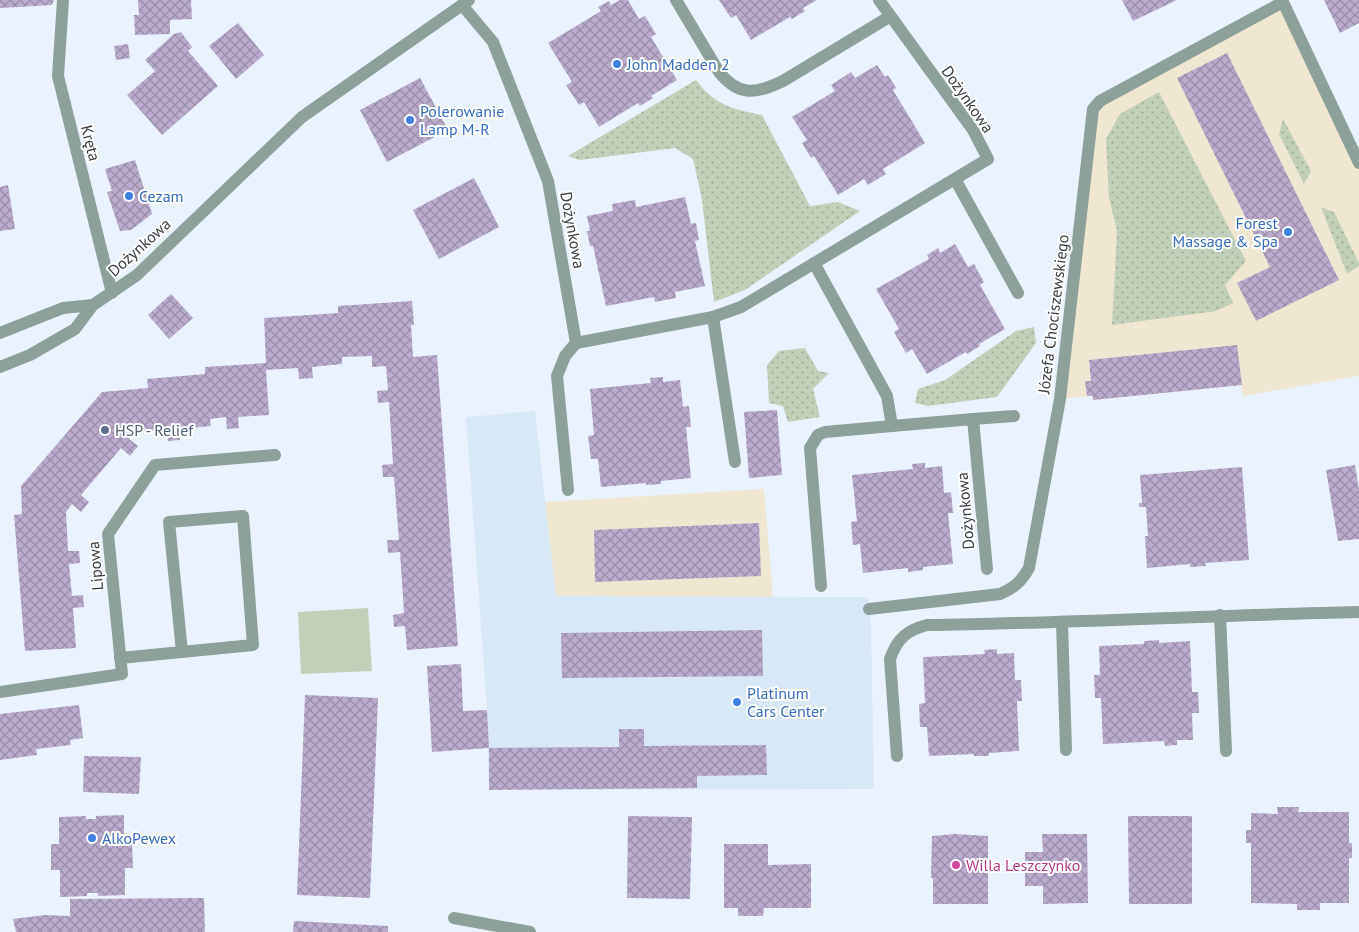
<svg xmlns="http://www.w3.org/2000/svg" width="1359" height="932" font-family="'PT Sans',sans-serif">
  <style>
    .commercial { fill: #f0e7d2 }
    .built { fill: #d9e8f6 }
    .green { fill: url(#green-dots) }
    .pitch { fill: #c2d0b9 }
    .building { fill: url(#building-cross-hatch) }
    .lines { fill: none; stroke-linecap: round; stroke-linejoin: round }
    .minor { stroke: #8ea09a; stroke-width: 12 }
    .shop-dot { fill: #3f7fe0; stroke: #fff; stroke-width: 2 }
    .service-dot { fill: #5c6f8a; stroke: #fff; stroke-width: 2 }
    .hotel-dot { fill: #d1479c; stroke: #fff; stroke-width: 2 }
    .labels { text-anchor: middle; stroke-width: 4; stroke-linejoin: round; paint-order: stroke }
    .shop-label { font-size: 16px; fill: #366cbe; stroke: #fff; text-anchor: start }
    .street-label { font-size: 16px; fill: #393d41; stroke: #fff }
    .service-label { font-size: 16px; fill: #4e5e75; stroke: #fff; text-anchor: start }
    .hotel-label { font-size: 16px; fill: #b23c85; stroke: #fff; text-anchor: start }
  </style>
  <defs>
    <pattern id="green-dots" width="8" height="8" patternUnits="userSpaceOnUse" patternTransform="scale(1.25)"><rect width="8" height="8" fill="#c2d0b9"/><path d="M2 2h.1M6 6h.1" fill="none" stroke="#9faa98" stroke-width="1.8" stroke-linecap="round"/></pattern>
    <pattern id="building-cross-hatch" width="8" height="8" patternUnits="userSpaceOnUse" patternTransform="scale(1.25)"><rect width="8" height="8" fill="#bbacce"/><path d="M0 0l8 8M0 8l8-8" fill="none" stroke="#998da9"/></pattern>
  </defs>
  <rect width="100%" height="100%" fill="#eaf3fd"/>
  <!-- commercial -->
  <g class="commercial">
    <polygon points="1283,2 1359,163 1359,376 1243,396 1241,385 1093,400 1092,396 1060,399 1093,109"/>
    <polygon points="764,489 773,597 556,596 545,502"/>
  </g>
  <!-- built -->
  <polygon class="built" points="535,411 556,596 868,597 871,624 874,789 489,790 487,710 466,417"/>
  <!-- green -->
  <g class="green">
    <path d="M 696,80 C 715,105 732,109 762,115 L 810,206 L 838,202 L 860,211 L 745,290 L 714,302 L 702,200 L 693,159 L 675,148 L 580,160 L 568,156 Z"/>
    <polygon points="1159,92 1246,261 1225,285 1233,303 1216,311 1112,325 1117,231 1109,198 1106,139 1120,114"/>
    <polygon points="1283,119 1311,171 1304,184 1279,134"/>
    <polygon points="1321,207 1334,212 1359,263 1359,266 1347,274"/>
    <polygon points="1034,327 1036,343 997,397 928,406 915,403 918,389 945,380 1016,331"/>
    <polygon points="805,348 818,371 829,373 813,389 820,417 788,422 783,406 769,403 767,365 779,351"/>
  </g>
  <!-- pitch -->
  <polygon class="pitch" points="368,608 372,671 301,674 298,612"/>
  <!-- building -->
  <g class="building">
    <polygon points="0,0 54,0 52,5 0,8"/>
    <polygon points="138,0 191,0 192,19 170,20 170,34 135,35 134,15 139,15"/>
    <polygon points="620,0 628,0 639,19 645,16 656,34 651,37 677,80 651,96 653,98 640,106 638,103 599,127 584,102 579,105 566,85 572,82 548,43 601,11 598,7 609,1 611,5"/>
    <polygon points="719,0 817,0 803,8 805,11 792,19 790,17 751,40 736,15 731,18"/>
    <polygon points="1122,0 1177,0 1133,21"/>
    <polygon points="1324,0 1359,0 1359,23 1340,33"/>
    <polygon points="238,23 264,55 236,79 209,46"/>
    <polygon points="181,32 192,47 188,51 218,86 162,135 127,95 155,71 145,60 174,34"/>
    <polygon points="128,44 130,58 116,60 114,46"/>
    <polygon points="1227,53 1339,280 1256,321 1237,283 1270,267 1177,78"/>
    <polygon points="877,65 885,77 888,75 896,88 893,90 925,143 883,169 886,174 868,185 864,179 838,195 814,156 811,158 802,143 807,140 792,117 835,91 831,85 851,72 855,78"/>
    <polygon points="420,78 448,130 387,162 360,110"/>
    <polygon points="135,160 152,214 131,230 120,231 107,192 112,191 105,169"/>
    <polygon points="474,178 499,227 439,259 413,210"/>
    <polygon points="8,185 15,229 0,231 0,187"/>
    <polygon points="685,197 691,224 696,223 699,240 695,241 705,286 675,292 676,298 655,302 654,297 606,306 593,246 590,246 587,231 590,231 587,216 613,211 612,204 635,200 636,207"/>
    <polygon points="955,244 968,267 974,264 984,282 980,285 1005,329 979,344 980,346 967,354 966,352 927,374 912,349 906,353 894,332 899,329 876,289 929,259 927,255 938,248 940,253"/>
    <polygon points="171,294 193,318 169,339 148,315"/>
    <polygon points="412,301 414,325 411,325 413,357 437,355 458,646 407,650 405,626 394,627 393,615 404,613 400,552 388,553 387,540 399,540 394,477 383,477 382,465 393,464 389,402 378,403 377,391 388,390 386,366 372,367 372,356 342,357 342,364 312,367 313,378 299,379 298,368 266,370 269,415 238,417 239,428 227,429 226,417 210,419 211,426 180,429 180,440 168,441 167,429 136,432 129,439 138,446 130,456 121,448 81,495 89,502 81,512 72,504 66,512 68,551 79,551 80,563 69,564 72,596 83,595 84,607 73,608 76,648 25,651 14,515 22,514 21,486 102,392 148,388 147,379 205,374 205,367 266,363 264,318 338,313 338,306"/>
    <polygon points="1237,345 1242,385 1093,400 1093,396 1087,396 1085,381 1091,381 1089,360"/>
    <polygon points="663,377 663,382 680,380 683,407 689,406 691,427 686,427 691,478 661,481 661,484 646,485 646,483 601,487 598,459 591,459 588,436 594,435 590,389 651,383 650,378"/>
    <polygon points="777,410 782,475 749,478 744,412"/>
    <polygon points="925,463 925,468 942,466 944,493 951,492 953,513 948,513 953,564 923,567 923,570 908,572 908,568 863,573 860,544 853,545 851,522 857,521 852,475 913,469 912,464"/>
    <polygon points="1355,465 1359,490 1359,539 1338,541 1326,470"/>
    <polygon points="1242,467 1249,560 1205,563 1206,566 1190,567 1190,564 1147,568 1145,536 1148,536 1146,507 1139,507 1139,503 1142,503 1140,475"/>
    <polygon points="759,523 761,576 595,582 594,530"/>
    <polygon points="762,630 763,676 562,678 561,633"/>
    <polygon points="1159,640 1159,643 1190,641 1192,692 1198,692 1199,713 1192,713 1193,740 1177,740 1177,745 1165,746 1164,741 1103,744 1101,698 1095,698 1094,675 1100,675 1099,646 1144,644 1144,641"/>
    <polygon points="997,649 997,654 1014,653 1015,680 1021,680 1022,701 1017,701 1019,751 989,753 989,756 974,756 974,754 929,756 927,727 920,727 919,704 925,703 923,657 985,654 984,650"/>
    <polygon points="461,664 463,711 487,710 489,748 432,752 427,666"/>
    <polygon points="305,695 378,698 370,898 297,895"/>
    <polygon points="79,705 83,738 70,740 71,745 36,749 37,755 0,760 0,714"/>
    <polygon points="619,729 644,729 644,746 766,745 767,775 697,776 697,788 489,790 489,748 619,747"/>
    <polygon points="84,756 141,757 139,794 83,792"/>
    <polygon points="1277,807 1299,807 1298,812 1349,812 1349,843 1352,843 1352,858 1349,858 1349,903 1320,903 1320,910 1297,910 1297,904 1251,903 1251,843 1246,843 1246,830 1251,830 1251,813 1278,814"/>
    <polygon points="124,815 124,842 132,842 133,868 125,868 125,895 98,896 98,893 87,893 87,896 60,897 60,870 51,870 51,844 59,844 59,817 86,816 86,819 96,819 96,816"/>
    <polygon points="628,816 692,817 690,899 627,898"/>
    <polygon points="1128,816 1192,816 1192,904 1129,904"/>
    <polygon points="955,834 988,836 988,904 933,904 933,878 931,878 932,836"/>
    <polygon points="1042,834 1087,834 1088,903 1043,904 1043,886 1025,886 1025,852 1043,852"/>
    <polygon points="724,844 768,844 768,865 811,864 811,908 764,908 763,916 738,916 738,908 724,908"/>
    <polygon points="204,898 205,932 16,932 13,919 45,915 70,916 70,899"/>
    <polygon points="294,921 388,926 388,932 293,932"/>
  </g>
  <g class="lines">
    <!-- minor -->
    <g class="minor">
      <polyline points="63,0 58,76 112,293"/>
      <path d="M 676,0 L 719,72 C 739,97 756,94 783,81 L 889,17"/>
      <polyline points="1282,0 1359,163"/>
      <polyline points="462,5 493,42 548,181 576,343 713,317 741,307 988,159 973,130 879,0"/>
      <polyline points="955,179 1018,293"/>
      <polyline points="814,263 887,396 892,426 973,419 987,569"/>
      <polyline points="713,317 735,462"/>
      <polyline points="0,333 63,308 93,305"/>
      <polyline points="0,367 30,355 75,329 93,305 137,275 302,117 469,0"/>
      <polyline points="973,419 1014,416"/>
      <polyline points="568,490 557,376 565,356 576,343"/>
      <polyline points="821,586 810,448 818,435 825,432 892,426"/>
      <path d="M 869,609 L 1000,594 C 1014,588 1021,582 1029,568 L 1060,399 L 1093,109 L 1100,101 L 1283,2"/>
      <polyline points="1220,615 1226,751"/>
      <polyline points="1062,623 1066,750"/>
      <polyline points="120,658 253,645 243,516 169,522 182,652"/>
      <polyline points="0,692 122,674 108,534 155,465 275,455"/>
      <path d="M 897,756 L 890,659 C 897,639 907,630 927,625 C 1071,623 1215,615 1359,612"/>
      <polyline points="454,918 530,932"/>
    </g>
  </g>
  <!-- markers -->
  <g class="shop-dot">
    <circle cx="617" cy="64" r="5"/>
    <circle cx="410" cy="120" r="5"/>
    <circle cx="129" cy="196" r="5"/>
    <circle cx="1288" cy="232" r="5"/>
    <circle cx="737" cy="702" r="5"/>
    <circle cx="92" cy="838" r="5"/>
  </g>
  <circle class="service-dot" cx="105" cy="430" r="5"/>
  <circle class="hotel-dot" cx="956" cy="865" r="5"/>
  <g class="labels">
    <!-- shop labels -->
    <g class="shop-label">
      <text x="627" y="70">John Madden 2</text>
      <text x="420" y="117">Polerowanie<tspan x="420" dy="18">Lamp M-R</tspan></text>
      <text x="139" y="202">Cezam</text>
      <text x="1278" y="229" text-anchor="end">Forest<tspan x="1278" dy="18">Massage &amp; Spa</tspan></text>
      <text x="747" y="699">Platinum<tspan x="747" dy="18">Cars Center</tspan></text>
      <text x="102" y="844">AlkoPewex</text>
    </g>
    <!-- street labels -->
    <g class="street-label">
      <text transform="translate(968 99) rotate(55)" y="6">Dożynkowa</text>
      <text transform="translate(91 143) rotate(76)" y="6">Kręta</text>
      <text transform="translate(573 230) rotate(80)" y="6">Dożynkowa</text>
      <text transform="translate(139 247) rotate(-42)" y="6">Dożynkowa</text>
      <text transform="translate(1053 314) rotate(-83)" y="6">Józefa Chociszewskiego</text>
      <text transform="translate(965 511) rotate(-95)" y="6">Dożynkowa</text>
      <text transform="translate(95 566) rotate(-95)" y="6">Lipowa</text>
    </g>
    <!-- service labels -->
    <g class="service-label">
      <text x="115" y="436">HSP - Relief</text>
    </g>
    <!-- hotel labels -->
    <g class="hotel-label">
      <text x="966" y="871">Willa Leszczynko</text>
    </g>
  </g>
</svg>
